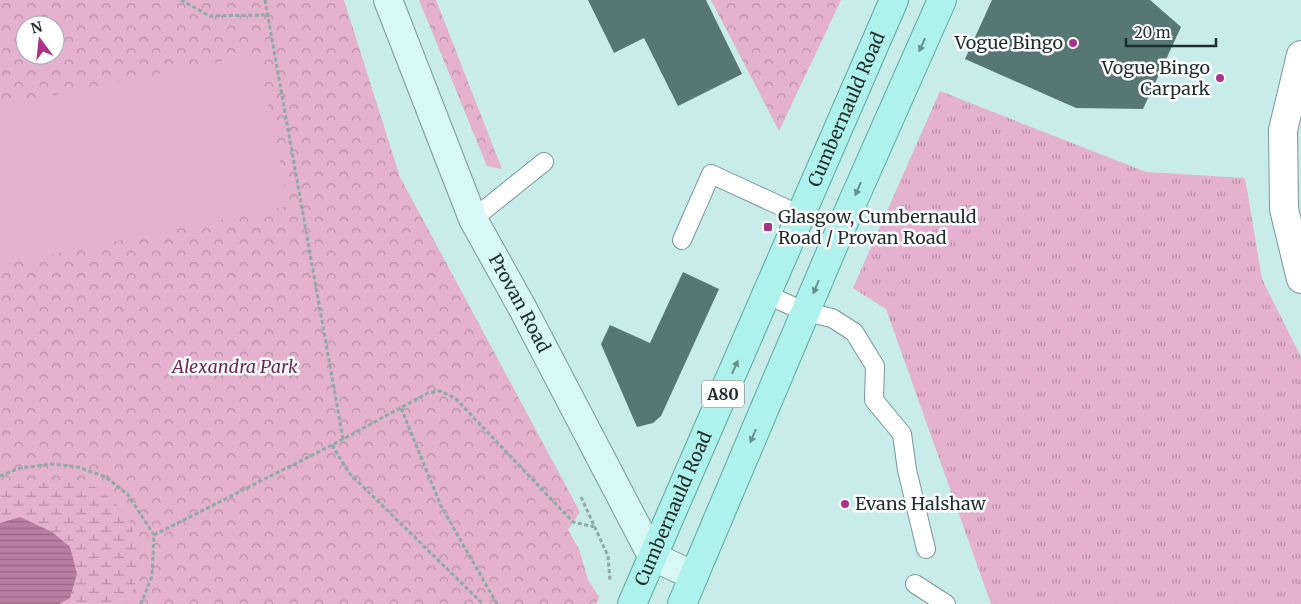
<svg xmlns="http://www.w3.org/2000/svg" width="1301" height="604" font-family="Merriweather,serif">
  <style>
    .grass { fill: url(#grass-tufts) }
    .forest { fill: url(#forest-crowns); fill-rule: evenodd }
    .wetland { fill: url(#wetland-marsh) }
    .pitch { fill: #e4b1d0 }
    .water { fill: url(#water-rules) }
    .building { fill: #567774 }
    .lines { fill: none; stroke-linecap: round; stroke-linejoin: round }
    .lane-casing { stroke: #779996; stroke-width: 20 }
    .street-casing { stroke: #779996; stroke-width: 30 }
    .secondary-casing { stroke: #779996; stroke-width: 30 }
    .primary-casing { stroke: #5aa7a2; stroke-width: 30 }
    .path { stroke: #8daaa8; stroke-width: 3; stroke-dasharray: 4 2.5; stroke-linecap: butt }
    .lane { stroke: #fff; stroke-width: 18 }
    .street { stroke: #fff; stroke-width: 28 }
    .secondary { stroke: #d7f8f6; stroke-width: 28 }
    .primary { stroke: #aff2ed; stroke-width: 28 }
    .oneway { fill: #67908c }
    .poi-dot { fill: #ab3288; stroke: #fff; stroke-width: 2 }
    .labels { text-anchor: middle; stroke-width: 5; stroke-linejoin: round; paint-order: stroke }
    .shield { fill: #fff; stroke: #626c6b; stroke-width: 1 }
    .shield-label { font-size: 16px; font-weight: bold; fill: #1f2d2c }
    .poi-label { font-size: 18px; fill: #1f2d2c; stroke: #fff; text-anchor: end }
    .street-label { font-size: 18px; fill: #1f2d2c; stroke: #fff }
    .park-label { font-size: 18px; font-style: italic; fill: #6f2859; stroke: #fff }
  </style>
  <defs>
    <pattern id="grass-tufts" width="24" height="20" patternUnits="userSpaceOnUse" patternTransform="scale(1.25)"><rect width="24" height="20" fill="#e4b1d0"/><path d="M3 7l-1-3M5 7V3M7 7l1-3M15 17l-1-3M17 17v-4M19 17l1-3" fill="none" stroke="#b890a9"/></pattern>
    <pattern id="forest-crowns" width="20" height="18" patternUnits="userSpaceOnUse" patternTransform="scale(1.25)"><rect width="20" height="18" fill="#e4b1d0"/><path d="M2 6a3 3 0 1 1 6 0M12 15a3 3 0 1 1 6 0" fill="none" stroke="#b890a9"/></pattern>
    <pattern id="wetland-marsh" width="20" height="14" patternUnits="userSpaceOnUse" patternTransform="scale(1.25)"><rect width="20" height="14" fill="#e4b1d0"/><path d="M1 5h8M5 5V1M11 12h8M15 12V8" fill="none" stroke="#b890a9"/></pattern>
    <pattern id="water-rules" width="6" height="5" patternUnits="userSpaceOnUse" patternTransform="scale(1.25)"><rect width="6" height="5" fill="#b97ea3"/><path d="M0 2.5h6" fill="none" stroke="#966885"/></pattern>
  </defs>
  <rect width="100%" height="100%" fill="#c8ece9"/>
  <!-- grass -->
  <polygon class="grass" points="940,91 1146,172 1245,178 1262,279 1301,357 1301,604 991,604 886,309 853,288"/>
  <!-- forest -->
  <g class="forest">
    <path d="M 0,0 L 344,0 L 400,177 L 580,512 L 568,530 L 579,549 L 588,580 L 599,597 L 596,604 L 0,604 ZM 25,25 L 55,25 L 55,55 L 25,55 Z"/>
    <polygon points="419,0 436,0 502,169 487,166"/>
    <polygon points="711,0 841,0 779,131"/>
  </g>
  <!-- wetland -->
  <path class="wetland" d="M 43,478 C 61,480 80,480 96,488 C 109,495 127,514 132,528 C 141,549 142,587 124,604 L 59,604 L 70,598 L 2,521 L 0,523 L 0,489 Z"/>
  <!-- pitch -->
  <polygon class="pitch" points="258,54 289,206 0,265 0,106"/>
  <!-- water -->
  <polygon class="water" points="20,517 52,532 70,547 77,574 70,598 59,604 0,604 0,523"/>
  <!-- building -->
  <g class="building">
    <polygon points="588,0 706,0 742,74 678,106 644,38 614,53"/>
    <polygon points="992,0 1150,0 1181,27 1143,109 1076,108 965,59"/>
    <polygon points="683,272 719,289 661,416 653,423 637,427 601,344 610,325 650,343"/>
  </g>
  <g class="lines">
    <defs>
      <g id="lane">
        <polyline points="473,219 544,162"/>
        <polyline points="682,240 711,174 800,215"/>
        <polyline points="767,295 806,312 832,318 854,332 875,366 874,400 902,434 907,470 926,549"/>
        <polyline points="915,584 946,604"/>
      </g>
      <polyline id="street" points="1301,55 1283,130 1284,209 1301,279"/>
      <g id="secondary">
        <path id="s1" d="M 388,0 L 473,219 L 523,309 L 652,556 L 694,576"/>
      </g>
      <g id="primary">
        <path id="s2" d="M 632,604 L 894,0"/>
        <polyline points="682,604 835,242 942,0"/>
      </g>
    </defs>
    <!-- lane casing -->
    <use href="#lane" class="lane-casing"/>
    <!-- street casing -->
    <use href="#street" class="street-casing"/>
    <!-- secondary casing -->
    <use href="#secondary" class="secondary-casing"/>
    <!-- primary casing -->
    <use href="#primary" class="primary-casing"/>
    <!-- path -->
    <g class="path">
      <polyline points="181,0 210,16 268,15"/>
      <polyline points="265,0 343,439"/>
      <polyline points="401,408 441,506 497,604"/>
      <polyline points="332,445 349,473 483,604"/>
      <polyline points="0,476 20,468 52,464 78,467 106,477 128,495 154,535 152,576 141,604"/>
      <polyline points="581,497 608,556 610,581"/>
      <polyline points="154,535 332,445 428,393 440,391 455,398 573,522 595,527"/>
    </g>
    <!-- lane -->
    <use href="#lane" class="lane"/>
    <!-- street -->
    <use href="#street" class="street"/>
    <!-- secondary -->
    <use href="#secondary" class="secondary"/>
    <!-- primary -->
    <use href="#primary" class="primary"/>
  </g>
  <!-- one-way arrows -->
  <defs><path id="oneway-solid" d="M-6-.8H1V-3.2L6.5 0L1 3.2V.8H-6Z" transform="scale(1.25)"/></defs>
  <g class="oneway">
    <use href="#oneway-solid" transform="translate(922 45) rotate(114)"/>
    <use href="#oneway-solid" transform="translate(858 189) rotate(113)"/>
    <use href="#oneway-solid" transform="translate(816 287) rotate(113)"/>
    <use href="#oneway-solid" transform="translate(735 367) rotate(-66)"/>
    <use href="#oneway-solid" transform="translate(753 436) rotate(113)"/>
  </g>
  <!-- markers -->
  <g class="poi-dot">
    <circle cx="1073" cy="43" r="5"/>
    <circle cx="1220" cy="78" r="5"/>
    <rect x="763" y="222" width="10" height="10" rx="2.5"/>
    <circle cx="845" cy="504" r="5"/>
  </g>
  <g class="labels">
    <!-- shield labels -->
    <rect class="shield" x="702" y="380.5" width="42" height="27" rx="4"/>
    <g class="shield-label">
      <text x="723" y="400">A80</text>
    </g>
    <!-- poi labels -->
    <g class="poi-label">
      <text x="1063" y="49">Vogue Bingo</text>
      <text x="1210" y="74">Vogue Bingo<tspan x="1210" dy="21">Carpark</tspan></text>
      <text x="778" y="223" text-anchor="start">Glasgow, Cumbernauld<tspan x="778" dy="21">Road / Provan Road</tspan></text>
      <text x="855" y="510" text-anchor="start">Evans Halshaw</text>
    </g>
    <!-- street labels -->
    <g class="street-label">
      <text dy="6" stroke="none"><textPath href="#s2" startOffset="539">Cumbernauld Road</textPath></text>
      <text dy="6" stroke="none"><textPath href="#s1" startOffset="331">Provan Road</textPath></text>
      <text dy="6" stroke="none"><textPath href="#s2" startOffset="104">Cumbernauld Road</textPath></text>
    </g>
    <!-- park labels -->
    <g class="park-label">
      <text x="235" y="373">Alexandra Park</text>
    </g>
  </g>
  <!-- north arrow -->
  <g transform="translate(40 40) rotate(345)"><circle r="24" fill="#ffffff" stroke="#a5abab"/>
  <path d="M0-4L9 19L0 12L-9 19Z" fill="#ab3288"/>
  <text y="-8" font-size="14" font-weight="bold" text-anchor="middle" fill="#1f2d2c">N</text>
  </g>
  <!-- scale -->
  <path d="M1126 38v8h90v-8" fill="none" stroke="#1f2d2c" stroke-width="2.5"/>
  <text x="1134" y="38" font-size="15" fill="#1f2d2c" stroke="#ffffff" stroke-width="4" paint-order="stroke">20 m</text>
</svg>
